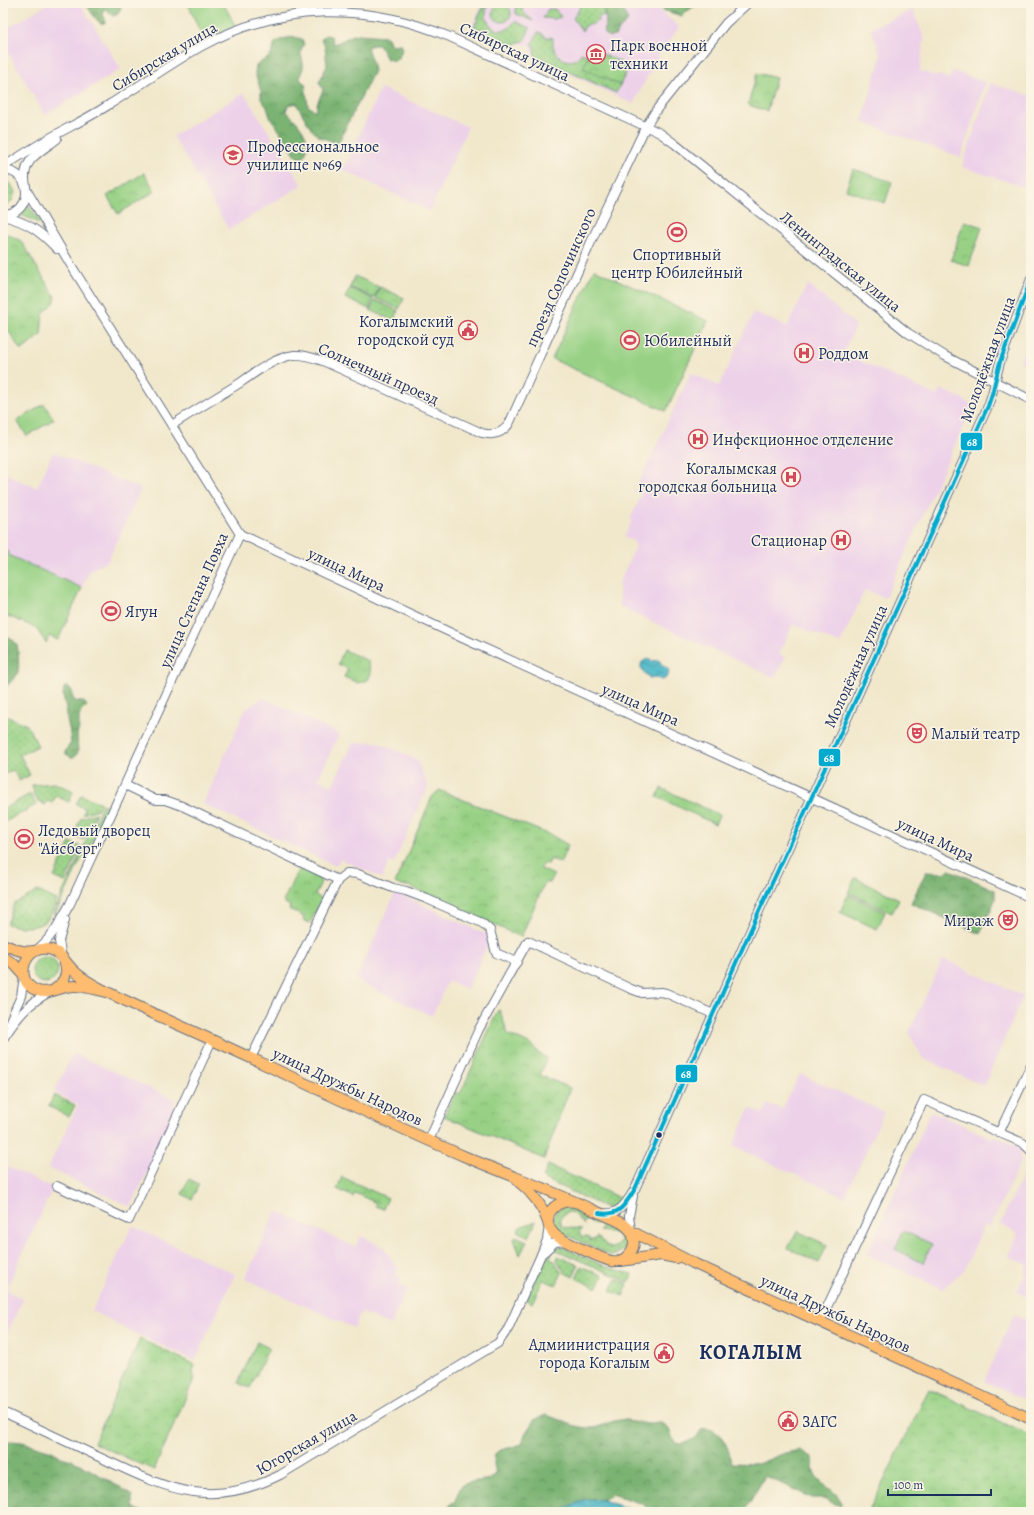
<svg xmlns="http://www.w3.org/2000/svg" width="1034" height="1515" font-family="Alegreya,serif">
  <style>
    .built { fill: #edd1e9 }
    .grass { fill: url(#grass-dots); stroke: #5a8072; fill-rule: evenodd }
    .forest { fill: url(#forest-crowns); stroke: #4a7168 }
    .park { fill: url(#park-crowns); stroke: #5a8072 }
    .pitch { fill: #98d185; stroke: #5a8072 }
    .water { fill: url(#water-waves); stroke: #337392 }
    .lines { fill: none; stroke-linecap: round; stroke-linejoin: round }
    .minor-casing { stroke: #667084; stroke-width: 10 }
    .major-casing { stroke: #667084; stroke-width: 12 }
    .minor { stroke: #fff; stroke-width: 8 }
    .major { stroke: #fdbc6f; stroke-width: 10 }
    .bus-1-casing { stroke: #fcf5e5; stroke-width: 7 }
    .bus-1 { stroke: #00a9ce; stroke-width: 4 }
    .bus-dot { fill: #1b2f5e; stroke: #fcf5e5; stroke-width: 1.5 }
    .labels { text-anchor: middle; stroke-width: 3; stroke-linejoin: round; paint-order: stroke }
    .poi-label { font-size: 16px; fill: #1b2f5e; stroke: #fcf5e5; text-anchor: start }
    .street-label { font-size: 16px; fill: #1b2f5e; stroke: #fcf5e5 }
    .district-label { font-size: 20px; font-weight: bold; letter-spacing: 1px; fill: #1b2f5e; stroke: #fcf5e5 }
    .line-badge { stroke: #fcf5e5; stroke-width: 1.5 }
    .badge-label { font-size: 11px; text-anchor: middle; font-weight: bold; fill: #fff }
  </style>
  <defs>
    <pattern id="grass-dots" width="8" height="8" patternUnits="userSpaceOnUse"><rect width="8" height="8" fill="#98d185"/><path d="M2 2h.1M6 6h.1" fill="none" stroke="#82b475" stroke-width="1.8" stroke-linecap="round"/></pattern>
    <pattern id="forest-crowns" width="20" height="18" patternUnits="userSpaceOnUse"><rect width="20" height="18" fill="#7ab372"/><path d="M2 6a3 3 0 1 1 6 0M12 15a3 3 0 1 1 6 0" fill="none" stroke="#639261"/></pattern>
    <pattern id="park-crowns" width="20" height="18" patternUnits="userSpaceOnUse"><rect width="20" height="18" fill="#98d185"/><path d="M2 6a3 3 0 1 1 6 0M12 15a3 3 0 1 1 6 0" fill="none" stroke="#82b475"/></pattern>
    <pattern id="water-waves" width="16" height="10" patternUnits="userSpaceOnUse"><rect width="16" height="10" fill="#4bb7c7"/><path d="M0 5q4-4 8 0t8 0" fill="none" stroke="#3e95a5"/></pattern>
  </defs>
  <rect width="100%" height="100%" fill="#fcf5e5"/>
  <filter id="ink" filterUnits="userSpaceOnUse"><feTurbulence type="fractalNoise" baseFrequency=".025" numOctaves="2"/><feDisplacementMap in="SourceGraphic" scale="8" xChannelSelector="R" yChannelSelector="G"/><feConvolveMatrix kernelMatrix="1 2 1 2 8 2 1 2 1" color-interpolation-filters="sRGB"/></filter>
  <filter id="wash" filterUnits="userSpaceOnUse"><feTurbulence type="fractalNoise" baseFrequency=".012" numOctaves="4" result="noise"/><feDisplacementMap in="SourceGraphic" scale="16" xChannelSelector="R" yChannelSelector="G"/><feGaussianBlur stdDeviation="0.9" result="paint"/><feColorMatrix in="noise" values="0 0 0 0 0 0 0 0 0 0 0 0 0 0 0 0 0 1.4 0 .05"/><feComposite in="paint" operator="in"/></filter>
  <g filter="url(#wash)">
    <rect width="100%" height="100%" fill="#f1e8cc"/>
    <!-- built -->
    <g class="built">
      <polygon points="49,3 80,3 121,69 45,115 3,44 3,31"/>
      <polygon points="483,3 652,3 679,27 660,53 633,104 532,56 531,49 530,46 522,43 517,44 513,48 471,28"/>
      <polygon points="913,10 924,38 920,71 935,76 939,75 949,79 953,71 985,82 961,157 862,122 881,56 871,28"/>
      <polygon points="990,83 1031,96 1031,189 962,167"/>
      <polygon points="381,88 468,127 430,211 343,170"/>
      <polygon points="244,93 302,185 229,230 173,136"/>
      <polygon points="808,284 856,325 843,353 937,396 940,389 964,399 964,401 973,405 885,598 865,590 840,644 793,624 779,654 785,657 775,678 620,607 619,583 636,546 633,541 624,537 632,520 630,519 642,494 635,491 691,373 719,386 754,312 787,327"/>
      <polygon points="1031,329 1031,369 1026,367 1027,364 1020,362"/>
      <polygon points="53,452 141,489 108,561 90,570 58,640 49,636 46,643 36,628 3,614 3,473 37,488"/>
      <polygon points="263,698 339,734 318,779 332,786 353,743 377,742 417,760 428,786 394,863 389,862 382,878 340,859 336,866 203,804 245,710"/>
      <polygon points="396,892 487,935 489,942 467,989 448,981 432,1016 355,980"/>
      <polygon points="943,959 1023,996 984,1086 922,1058 909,1032"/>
      <polygon points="73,1053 176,1100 172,1108 176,1109 131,1207 48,1168 78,1105 54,1092"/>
      <polygon points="800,1074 884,1112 845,1197 733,1146 750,1108 763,1114 767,1105 772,1105 782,1109"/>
      <polygon points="931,1111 991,1138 996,1136 1022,1148 1019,1156 1022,1159 990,1227 984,1225 965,1269 943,1289 867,1255"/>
      <polygon points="1030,1160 1031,1160 1031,1298 1017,1292 1023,1278 1025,1278 1025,1272 1027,1265 1008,1256 1018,1234 1000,1224"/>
      <polygon points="3,1165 53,1188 7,1287 9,1292 23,1299 3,1342"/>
      <polygon points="276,1211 355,1247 361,1236 383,1247 398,1269 395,1275 401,1279 398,1285 407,1289 390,1325 361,1312 354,1328 245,1279"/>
      <polygon points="132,1226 235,1274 195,1361 115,1324 114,1322 92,1311"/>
      <polygon points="1014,1315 1031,1323 1031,1403 984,1381"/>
    </g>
    <!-- grass -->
    <g class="grass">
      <path d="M 485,3 L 489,3 C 480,16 492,37 509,28 C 511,26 513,23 515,21 L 530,28 L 524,41 L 519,42 L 514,45 L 474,27 Z"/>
      <polygon points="514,3 520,3 524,13 533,21 516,14 516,7"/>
      <polygon points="582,3 602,3 605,16 603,15 598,18 599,20 591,25 589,24 584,27 584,29 582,31 573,18 578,11"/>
      <circle cx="502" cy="13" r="9"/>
      <polygon points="548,9 555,9 561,17 555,19 543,18"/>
      <path d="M 538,32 L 543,34 L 543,36 L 548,38 L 549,37 L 553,38 C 550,58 574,69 581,53 L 589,56 L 583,68 L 620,85 L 616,93 L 535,56 L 534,48 L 532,44 Z"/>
      <polygon points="3,181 11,184 15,192 12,201 8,204 3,205"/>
      <polygon points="28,205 40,221 39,223 21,215"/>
      <polygon points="3,715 27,725 38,746 20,755 30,775 19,781 13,770 3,775"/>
      <polygon points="54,783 72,790 73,792 69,802 56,796 52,803 47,801 44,805 40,801 38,802 33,793 34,792 32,787 32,785"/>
      <polygon points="30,794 36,805 3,823 3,809"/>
      <polygon points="81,795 101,803 98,809 83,814 85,809 76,804"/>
      <polygon points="103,804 107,806 108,809 92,842 78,865 55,915 53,914"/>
      <polygon points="96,813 84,840 73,835 81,818"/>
      <polygon points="70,842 81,847 65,882 54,877"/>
      <path d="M 38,891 L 57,900 C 54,906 51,915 47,920 C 38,929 18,928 7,924 L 14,904 Z"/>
      <circle cx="45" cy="970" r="13"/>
      <path d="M 548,1165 L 622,1199 C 619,1205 613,1207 607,1208 L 544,1179 L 543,1178 Z"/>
      <path d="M 570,1205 L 623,1230 C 628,1236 629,1244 624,1250 L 615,1255 L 609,1255 L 558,1231 C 554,1226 551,1215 557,1210 C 560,1208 566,1206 570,1205 ZM 567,1212 L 572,1212 L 584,1225 L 583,1222 L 591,1219 L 591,1222 L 596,1224 L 599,1222 L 602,1230 L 599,1231 C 608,1233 623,1230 619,1244 L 613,1248 L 610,1248 L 596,1236 L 597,1238 L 590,1241 L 590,1238 L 584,1236 L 582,1238 L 579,1231 L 582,1229 C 573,1227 561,1231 560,1219 L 564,1214 Z"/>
      <polygon points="536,1221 529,1237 518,1231 520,1227"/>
      <polygon points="516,1236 527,1241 520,1255 514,1239"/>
      <polygon points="556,1246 562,1247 607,1267 632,1274 629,1282 552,1248"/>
      <polygon points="550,1251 552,1252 550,1258 554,1260 562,1273 556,1285 543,1280 532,1303 526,1300 544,1261"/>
      <polygon points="558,1256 578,1265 573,1277 565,1273 557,1260"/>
      <polygon points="581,1266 603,1276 597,1288 576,1278"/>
      <polygon points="616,1279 628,1284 623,1296 611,1291"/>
    </g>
    <!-- forest -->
    <g class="forest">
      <path d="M 85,3 L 119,3 L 121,8 C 119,12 119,15 113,16 L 106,9 L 102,11 L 106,22 L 101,24 L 94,16 Z"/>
      <polygon points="602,3 627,3 623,7 624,12 628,21 620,28 615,36 609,37 605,34 604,29 606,21"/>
      <polygon points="654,3 699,3 686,12 682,16 663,10"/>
      <path d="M 358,34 L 385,36 L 388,38 L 391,45 L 401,44 C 403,52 400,55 395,61 L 387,59 L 379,45 L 373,45 L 367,47 C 369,55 373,62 374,71 L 341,137 L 338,146 L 335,149 L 331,141 L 318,136 L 311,129 L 296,103 L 288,105 L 286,111 C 299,123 315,140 303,158 L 298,158 L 270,117 L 267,107 L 261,99 L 261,91 L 255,73 L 256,66 C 265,57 273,60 274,44 C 282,37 293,36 302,39 L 304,44 C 297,57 304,56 303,67 C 303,71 299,74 300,79 L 305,84 L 308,106 L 316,111 L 317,104 L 323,90 L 319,82 L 327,66 L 325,46 L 321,40 L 325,35 L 331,36 L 333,44 C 342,42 348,36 358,34 Z"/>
      <path d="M 3,633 C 7,636 13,639 16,643 C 19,647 19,667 18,672 C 15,678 8,685 3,689 Z"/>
      <polygon points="68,686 72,691 72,696 75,701 84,702 87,706 81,712 79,717 79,728 77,735 78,751 76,756 72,758 66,754 65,751 71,743 70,732 67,720 67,713 63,695 64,688"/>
      <polygon points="950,870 995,890 995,900 980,934 911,903 926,872 944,873"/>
      <path d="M 546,1415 C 562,1420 574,1428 590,1428 C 600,1428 609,1421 620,1420 C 630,1419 640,1424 650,1424 C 656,1424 660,1421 665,1425 C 671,1430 671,1437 676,1443 L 682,1444 L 696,1438 L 702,1429 C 722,1427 728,1447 732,1463 L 758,1464 L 785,1453 L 800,1450 L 812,1457 C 813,1490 831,1481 842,1503 L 841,1506 L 820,1498 L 812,1498 L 765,1476 L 744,1512 L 654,1512 L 640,1503 L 612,1494 L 602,1500 L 593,1499 L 560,1512 L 453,1512 L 449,1505 L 455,1501 L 459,1490 L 462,1485 L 472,1482 L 490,1479 L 496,1474 L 494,1464 L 495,1454 L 501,1450 L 522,1444 L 525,1434 L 534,1420 Z"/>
      <polygon points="11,1441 22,1442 52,1451 61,1457 72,1460 87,1468 120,1487 132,1496 132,1507 143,1512 3,1512 3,1445"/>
      <path d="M 199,1507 C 207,1509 214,1511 222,1512 C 231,1512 239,1510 248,1512 L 180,1512 L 185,1508 Z"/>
    </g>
    <!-- park -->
    <g class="park">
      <polygon points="592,49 629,66 620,85 583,68"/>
      <polygon points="757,73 776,78 767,111 748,105"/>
      <polygon points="853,169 892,182 885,203 846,190"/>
      <polygon points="144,173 155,191 118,214 107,196"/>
      <polygon points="964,221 982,227 969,266 951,260"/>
      <polygon points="3,232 21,241 55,297 55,302 43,314 41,335 21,351 3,322"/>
      <polygon points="355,276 379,287 374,298 350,287"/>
      <polygon points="380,287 404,298 399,309 375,298"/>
      <polygon points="375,300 398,311 394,321 370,310"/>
      <polygon points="344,650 368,661 371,673 368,680 358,683 344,677 348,669 338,664"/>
      <polygon points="661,788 720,815 715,824 657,797"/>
      <polygon points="439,790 553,836 568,845 560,863 551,859 548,864 543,863 541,869 554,875 550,883 545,882 521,937 409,886 402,886 395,883 432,797"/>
      <polygon points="300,865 314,871 321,882 315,895 322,899 310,923 303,920 304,917 289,909 290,906 283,902"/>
      <polygon points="855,878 899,899 892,913 848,893"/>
      <polygon points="498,1010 500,1011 508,1034 533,1046 538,1053 547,1058 540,1075 570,1088 544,1159 444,1116 455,1092 460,1094"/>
      <polygon points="54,1095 75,1105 69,1117 49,1106"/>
      <polygon points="342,1177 388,1198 383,1209 375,1206 376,1203 355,1193 353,1197 337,1189"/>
      <polygon points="189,1179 199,1184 192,1199 182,1194"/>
      <polygon points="797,1231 827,1245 819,1263 788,1248"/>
      <polygon points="140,1339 195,1365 193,1371 194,1379 154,1470 94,1443"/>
      <polygon points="257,1342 269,1348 250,1388 238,1383"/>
      <polygon points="929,1389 1031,1436 1031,1512 869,1511"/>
    </g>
    <!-- pitch -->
    <g class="pitch">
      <polygon points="188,3 223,3 236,27 204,42"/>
      <polygon points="594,269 708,321 666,411 552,359"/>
      <polygon points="350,288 373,299 369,309 345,298"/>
      <polygon points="44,404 54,419 27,436 17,421"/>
      <polygon points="3,550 8,552 8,555 82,588 58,640 49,636 46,643 36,628 3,614"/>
      <polygon points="848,895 885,912 877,929 840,912"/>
      <polygon points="903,1231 932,1244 923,1263 895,1249"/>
    </g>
    <!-- water -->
    <g class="water">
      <path d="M 647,659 L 653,661 L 659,660 L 662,665 L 668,669 C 670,674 668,678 662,680 L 656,678 L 650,679 C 646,673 638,670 642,662 Z"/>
      <polygon points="587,1499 602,1500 640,1512 560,1512 574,1504"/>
    </g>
  </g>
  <g filter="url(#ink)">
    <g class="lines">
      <defs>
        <g id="minor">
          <path d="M 3,167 C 20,156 37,145 55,135 C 73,125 92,116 110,104 C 141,85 170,64 202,46 C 281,3 367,2 450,37 L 660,133 L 675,144 L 908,333 L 945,356 L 1031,400"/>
          <path d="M 3,170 C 33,171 34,213 4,215"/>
          <path d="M 26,186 C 20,160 39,153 57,139"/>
          <polyline points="26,189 69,262 240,534 462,638 1031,898"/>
          <path d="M 3,216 C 27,222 40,231 57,249"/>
          <path d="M 172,425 C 194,411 217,397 240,383 C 254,373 276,357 294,355 C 304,354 314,358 323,361 L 482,433 C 493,436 502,434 509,424 L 596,231 L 646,126 L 657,109 L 726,23 L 748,3"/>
          <polyline points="125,785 156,800 165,800 182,806 338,880"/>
          <path d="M 36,950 C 52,939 60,921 70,904 L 240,534"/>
          <polyline points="62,958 59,941 65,920"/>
          <polyline points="9,1023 21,996 24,977"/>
          <path d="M 3,1039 C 16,1019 28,1003 50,992"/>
          <polyline points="251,1058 338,880 347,873 358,874 393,888 406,891 427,899 482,923 490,930 496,953 517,962"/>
          <polyline points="999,1133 1031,1065"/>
          <polyline points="429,1140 479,1029 528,941 631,989 642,993 661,992 666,993 713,1014"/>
          <polyline points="57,1186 129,1220 212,1040"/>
          <path d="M 603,1213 C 620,1216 627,1201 635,1189 L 760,909 L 805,812 L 988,406 L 992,394 L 1000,362 L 1031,279"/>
          <polyline points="631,1231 629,1216 633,1196"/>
          <polyline points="544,1252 555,1242 566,1241"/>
          <polyline points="820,1322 924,1100 1023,1143 1031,1151"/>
          <path d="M 3,1412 C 35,1427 67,1442 99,1457 C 166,1488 208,1511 280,1475 L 498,1343 L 508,1329 L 540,1257 L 547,1240 L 549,1225"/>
        </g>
        <g id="major">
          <path d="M 3,944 C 14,949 23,953 35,951"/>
          <polyline points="3,957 14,964 23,974"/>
          <path d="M 55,989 C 65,982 69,972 64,961"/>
          <path d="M 107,992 C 97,990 85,986 74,986 C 62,986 50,995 38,991 C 11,982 25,941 52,950 C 62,953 66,964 74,971 C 83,980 96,986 107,992 C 142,1009 177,1024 212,1040 C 297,1079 381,1120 466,1157 C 508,1175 551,1190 593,1210 C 603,1215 617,1219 626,1226 C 635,1233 637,1247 628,1255 C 624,1260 617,1262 611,1261 C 603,1259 560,1240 554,1234 C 538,1217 556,1196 578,1203"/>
          <path d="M 518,1181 C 532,1192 542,1205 548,1222"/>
          <polyline points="631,1231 693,1263 1031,1419"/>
          <polyline points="621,1261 661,1255 676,1258"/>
        </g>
      </defs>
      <!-- minor casing -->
      <use href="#minor" class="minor-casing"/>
      <!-- major casing -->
      <use href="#major" class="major-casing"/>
      <!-- minor -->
      <use href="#minor" class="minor"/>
      <!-- major -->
      <use href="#major" class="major"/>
      <defs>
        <path id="bus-1" d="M 599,1213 C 620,1217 625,1204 635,1189 L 760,909 L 805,812 L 988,406 L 992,394 L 1000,362 L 1031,279"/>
      </defs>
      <!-- bus-1 casing -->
      <use href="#bus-1" class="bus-1-casing"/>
      <!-- bus-1 -->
      <use href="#bus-1" class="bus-1"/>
    </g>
  </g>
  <!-- icons -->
  <defs>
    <symbol id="museum-ring" viewBox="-11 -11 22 22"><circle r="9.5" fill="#fcf5e5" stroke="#d1495b" stroke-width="1.5"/><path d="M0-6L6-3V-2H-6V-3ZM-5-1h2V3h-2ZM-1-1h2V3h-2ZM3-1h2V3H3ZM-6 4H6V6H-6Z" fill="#d1495b"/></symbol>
    <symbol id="university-ring" viewBox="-11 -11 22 22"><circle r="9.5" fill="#fcf5e5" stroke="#d1495b" stroke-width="1.5"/><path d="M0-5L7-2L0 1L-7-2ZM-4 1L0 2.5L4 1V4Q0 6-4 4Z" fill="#d1495b"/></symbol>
    <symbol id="stadium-ring" viewBox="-11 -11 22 22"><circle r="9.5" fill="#fcf5e5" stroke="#d1495b" stroke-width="1.5"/><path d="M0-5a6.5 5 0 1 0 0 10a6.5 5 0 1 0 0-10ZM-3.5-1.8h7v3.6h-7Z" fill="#d1495b"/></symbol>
    <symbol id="civic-ring" viewBox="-11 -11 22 22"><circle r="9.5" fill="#fcf5e5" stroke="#d1495b" stroke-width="1.5"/><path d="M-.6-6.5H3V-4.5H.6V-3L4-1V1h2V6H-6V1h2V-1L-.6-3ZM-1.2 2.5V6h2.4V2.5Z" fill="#d1495b"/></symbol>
    <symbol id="hospital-ring" viewBox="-11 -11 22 22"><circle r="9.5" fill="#fcf5e5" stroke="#d1495b" stroke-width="1.5"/><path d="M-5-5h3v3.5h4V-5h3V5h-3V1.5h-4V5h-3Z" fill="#d1495b"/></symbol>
    <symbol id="theatre-ring" viewBox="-11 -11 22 22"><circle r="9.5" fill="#fcf5e5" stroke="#d1495b" stroke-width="1.5"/><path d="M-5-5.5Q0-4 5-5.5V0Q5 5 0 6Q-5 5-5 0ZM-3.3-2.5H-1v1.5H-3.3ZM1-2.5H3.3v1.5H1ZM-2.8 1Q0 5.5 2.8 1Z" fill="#d1495b"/></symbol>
  </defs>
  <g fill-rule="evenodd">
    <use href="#museum-ring" x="585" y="43" width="22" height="22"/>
    <use href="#university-ring" x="222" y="144" width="22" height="22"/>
    <use href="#stadium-ring" x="666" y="221" width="22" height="22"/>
    <use href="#civic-ring" x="457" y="319" width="22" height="22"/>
    <use href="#stadium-ring" x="619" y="329" width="22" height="22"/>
    <use href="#hospital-ring" x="793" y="342" width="22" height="22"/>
    <use href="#hospital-ring" x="687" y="428" width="22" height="22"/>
    <use href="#hospital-ring" x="780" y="466" width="22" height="22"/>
    <use href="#hospital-ring" x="830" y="529" width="22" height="22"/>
    <use href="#stadium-ring" x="100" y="600" width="22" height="22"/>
    <use href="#theatre-ring" x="906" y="722" width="22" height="22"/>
    <use href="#stadium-ring" x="13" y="828" width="22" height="22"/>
    <use href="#theatre-ring" x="997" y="909" width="22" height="22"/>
    <use href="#civic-ring" x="653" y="1342" width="22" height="22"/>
    <use href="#civic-ring" x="777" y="1410" width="22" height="22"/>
  </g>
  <!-- markers -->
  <circle class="bus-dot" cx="659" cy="1135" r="3.5"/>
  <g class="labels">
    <!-- poi labels -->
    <g class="poi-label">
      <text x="610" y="51">Парк военной<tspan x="610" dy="18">техники</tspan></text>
      <text x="247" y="152">Профессиональное<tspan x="247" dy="18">училище №69</tspan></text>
      <text x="677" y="260" text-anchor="middle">Спортивный<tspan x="677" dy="18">центр Юбилейный</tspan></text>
      <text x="454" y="327" text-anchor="end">Когалымский<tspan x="454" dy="18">городской суд</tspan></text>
      <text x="644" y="346">Юбилейный</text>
      <text x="818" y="359">Роддом</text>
      <text x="712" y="445">Инфекционное отделение</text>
      <text x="777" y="474" text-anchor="end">Когалымская<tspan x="777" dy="18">городская больница</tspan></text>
      <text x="827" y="546" text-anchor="end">Стационар</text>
      <text x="125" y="617">Ягун</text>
      <text x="931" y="739">Малый театр</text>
      <text x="38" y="836">Ледовый дворец<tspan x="38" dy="18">"Айсберг"</tspan></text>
      <text x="994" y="926" text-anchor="end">Мираж</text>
      <text x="650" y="1350" text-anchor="end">Адмиинистрация<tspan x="650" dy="18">города Когалым</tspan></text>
      <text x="802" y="1427">ЗАГС</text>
    </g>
    <!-- street labels -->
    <g class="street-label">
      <text transform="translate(515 51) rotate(25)" y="6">Сибирская улица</text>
      <text transform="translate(164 56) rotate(-31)" y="6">Сибирская улица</text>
      <text transform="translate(841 261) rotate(39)" y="6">Ленинградская улица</text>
      <text transform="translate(560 277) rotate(-66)" y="6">проезд Сопочинского</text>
      <text transform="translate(987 359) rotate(-70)" y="6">Молодёжная улица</text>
      <text transform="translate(379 373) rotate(24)" y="6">Солнечный проезд</text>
      <text transform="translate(347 569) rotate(25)" y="6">улица Мира</text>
      <text transform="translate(193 600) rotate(-66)" y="6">улица Степана Повха</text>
      <text transform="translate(855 666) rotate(-66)" y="6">Молодёжная улица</text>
      <text transform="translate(641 704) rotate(24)" y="6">улица Мира</text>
      <text transform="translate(936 839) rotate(25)" y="6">улица Мира</text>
      <text transform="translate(348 1086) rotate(25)" y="6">улица Дружбы Народов</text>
      <text transform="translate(836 1313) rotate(25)" y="6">улица Дружбы Народов</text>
      <text transform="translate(306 1442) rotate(-30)" y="6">Югорская улица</text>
    </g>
    <!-- district labels -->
    <g class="district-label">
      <text x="751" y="1359">КОГАЛЫМ</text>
    </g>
  </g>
  <g class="line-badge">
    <rect x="960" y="432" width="23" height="19" rx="4" fill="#00a9ce"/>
    <rect x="818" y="748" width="23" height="19" rx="4" fill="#00a9ce"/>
    <rect x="675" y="1064" width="23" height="19" rx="4" fill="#00a9ce"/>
  </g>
  <g class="badge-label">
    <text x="972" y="446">68</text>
    <text x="829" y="762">68</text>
    <text x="686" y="1078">68</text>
  </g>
  <!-- margin -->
  <rect width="1034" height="1515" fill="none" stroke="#fcf5e5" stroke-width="16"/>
  <!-- scale -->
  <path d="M888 1489v6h103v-6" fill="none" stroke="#1b2f5e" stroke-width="2"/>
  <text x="894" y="1489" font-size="12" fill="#1b2f5e" stroke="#fcf5e5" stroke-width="3" paint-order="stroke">100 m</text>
</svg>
